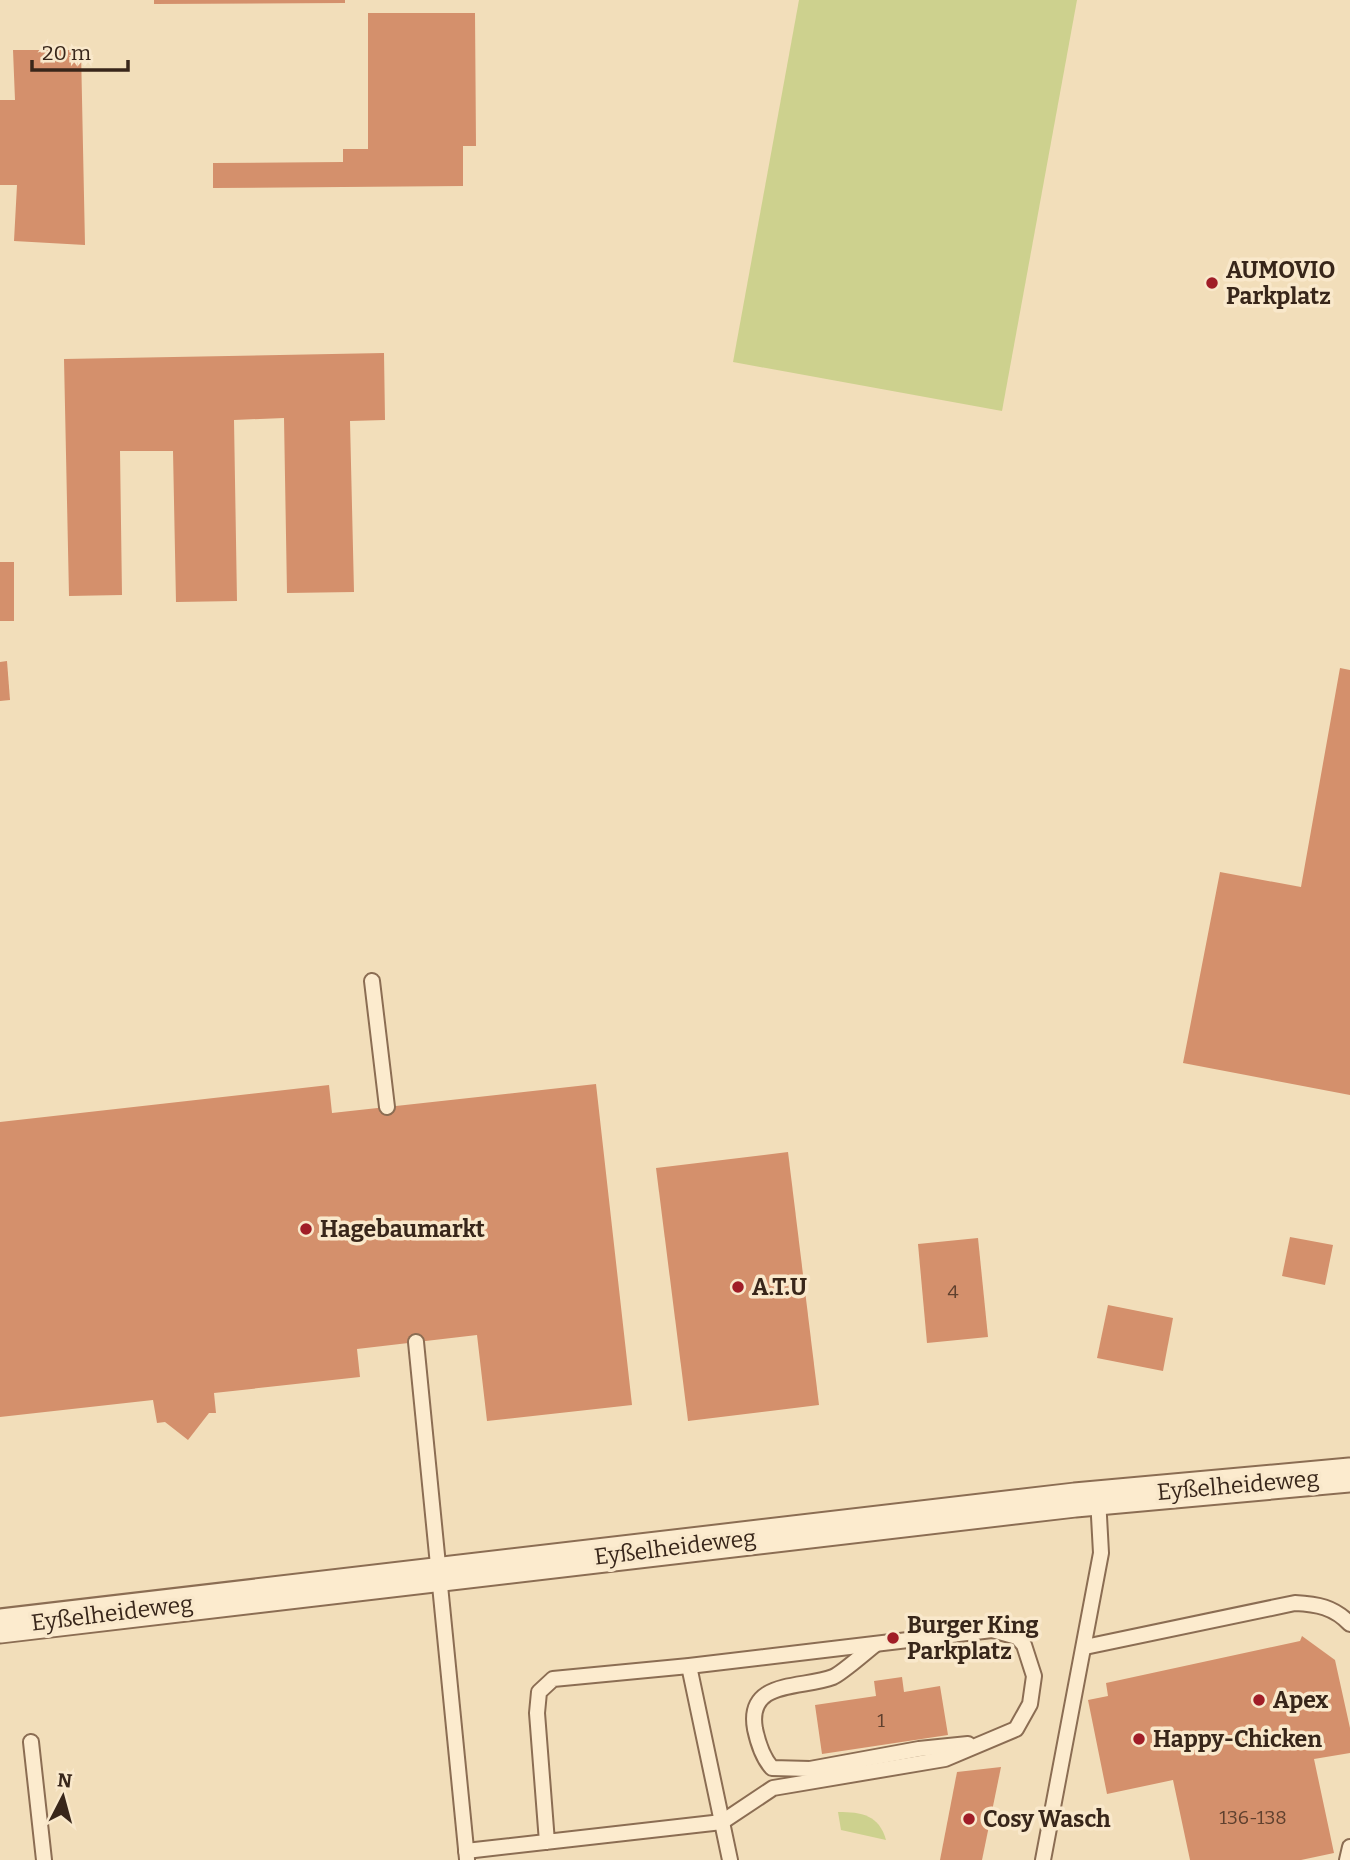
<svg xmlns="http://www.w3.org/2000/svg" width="1350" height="1860" font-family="Bitter,serif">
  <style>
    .green { fill: #cdd18e }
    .building { fill: #d4906c }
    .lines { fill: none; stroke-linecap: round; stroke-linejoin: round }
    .service-casing { stroke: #8b6d53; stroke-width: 18 }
    .tertiary-casing { stroke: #8b6d53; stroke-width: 37 }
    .service { stroke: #fcebce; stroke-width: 14 }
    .tertiary { stroke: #fcebce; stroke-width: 33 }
    .poi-dot { fill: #a01d27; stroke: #f9e8cb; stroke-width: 2.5 }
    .labels { text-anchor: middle; stroke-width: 7; stroke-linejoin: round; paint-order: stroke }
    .number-label { font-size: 19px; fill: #5f402e }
    .poi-label { font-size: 23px; font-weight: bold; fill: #38261a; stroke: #f9e8cb; text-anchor: start }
    .street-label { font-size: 23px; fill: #38261a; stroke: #f9e8cb }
  </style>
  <rect width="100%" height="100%" fill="#f2deba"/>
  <!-- green -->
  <g class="green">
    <polygon points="799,0 1077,0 1002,411 733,362"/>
    <path d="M 838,1812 C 862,1812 879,1815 886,1840 L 841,1830 Z"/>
  </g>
  <!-- building -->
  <g class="building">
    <polygon points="154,0 345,0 345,3 154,4"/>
    <polygon points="368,13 475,13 476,146 463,146 463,186 213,188 213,163 343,162 343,149 368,149"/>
    <polygon points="13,50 81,50 85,245 14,241 17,185 0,185 0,100 15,100"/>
    <polygon points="384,353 385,420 350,421 354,592 287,593 284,418 234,420 237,601 176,602 173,451 120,451 122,595 69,596 64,359"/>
    <rect x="0" y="562" width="14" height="59"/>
    <polygon points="7,661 10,700 0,701 0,662"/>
    <polygon points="1340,668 1350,670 1350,1095 1183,1063 1220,872 1301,887"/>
    <polygon points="596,1084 632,1405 487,1421 477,1335 357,1349 360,1377 214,1393 216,1413 209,1413 188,1440 165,1422 157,1423 153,1400 0,1417 0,1122 329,1085 332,1113"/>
    <polygon points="788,1152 819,1405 688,1421 656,1168"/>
    <polygon points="1290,1237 1333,1245 1325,1285 1282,1276"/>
    <polygon points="978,1238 988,1337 927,1343 918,1244"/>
    <polygon points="1108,1305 1173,1318 1163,1371 1097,1358"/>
    <polygon points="1302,1636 1335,1660 1350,1728 1350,1753 1314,1759 1334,1853 1301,1860 1190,1860 1173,1780 1107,1794 1088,1700 1108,1696 1106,1683 1300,1641"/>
    <polygon points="902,1677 904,1692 940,1686 948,1735 822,1754 815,1705 876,1696 874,1681"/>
    <polygon points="1001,1767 982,1860 940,1860 957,1772"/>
  </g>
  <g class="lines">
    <defs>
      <g id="service">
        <polyline points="372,981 387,1107"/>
        <polyline points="416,1342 467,1859"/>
        <path d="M 876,1644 C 867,1651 841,1674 833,1677 C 802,1689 746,1679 755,1729 C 758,1743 762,1757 772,1768 L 810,1769 L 919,1749 L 968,1744"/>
        <path d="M 1085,1647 L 1295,1603 C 1317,1604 1334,1607 1350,1624"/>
        <polyline points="689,1666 730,1860"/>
        <polyline points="31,1742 44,1860"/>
        <polyline points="466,1851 722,1822 773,1788 945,1759 1016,1729 1030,1704 1034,1676 1024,1645 1017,1637 992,1630 689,1666 553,1679 539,1692 537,1713 547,1842"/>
        <polyline points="1043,1860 1101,1553 1098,1498"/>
        <polyline points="1347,1860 1350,1847"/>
      </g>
      <polyline id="tertiary" points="0,1626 1075,1500 1350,1475"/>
    </defs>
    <!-- service casing -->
    <use href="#service" class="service-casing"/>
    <!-- tertiary casing -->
    <use href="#tertiary" class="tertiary-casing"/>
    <!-- service -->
    <use href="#service" class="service"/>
    <!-- tertiary -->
    <use href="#tertiary" class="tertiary"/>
  </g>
  <!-- markers -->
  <g class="poi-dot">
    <circle cx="1212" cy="283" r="7"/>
    <circle cx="306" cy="1229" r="7"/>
    <circle cx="738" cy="1287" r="7"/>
    <circle cx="893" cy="1638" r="7"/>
    <circle cx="1259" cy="1700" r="7"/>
    <circle cx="1139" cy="1739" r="7"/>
    <circle cx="969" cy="1819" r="7"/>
  </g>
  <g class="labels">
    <!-- number labels -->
    <g class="number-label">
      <text x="953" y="1298">4</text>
      <text x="881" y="1727">1</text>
      <text x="1253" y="1824">136-138</text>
    </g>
    <!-- poi labels -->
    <g class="poi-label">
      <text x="1226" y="278">AUMOVIO<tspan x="1226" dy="26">Parkplatz</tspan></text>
      <text x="320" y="1237">Hagebaumarkt</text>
      <text x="752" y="1295">A.T.U</text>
      <text x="907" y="1633">Burger King<tspan x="907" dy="26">Parkplatz</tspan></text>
      <text x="1273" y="1708">Apex</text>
      <text x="1153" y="1747">Happy-Chicken</text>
      <text x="983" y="1827">Cosy Wasch</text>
    </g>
    <!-- street labels -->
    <g class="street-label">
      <text transform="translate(1238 1485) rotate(-5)" y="8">Eyßelheideweg</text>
      <text transform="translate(675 1547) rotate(-7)" y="8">Eyßelheideweg</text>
      <text transform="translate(112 1613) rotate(-7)" y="8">Eyßelheideweg</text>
    </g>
  </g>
  <!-- north arrow -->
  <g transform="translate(63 1797) rotate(6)" stroke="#f9e8cb" stroke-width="5" paint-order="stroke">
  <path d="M0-5L12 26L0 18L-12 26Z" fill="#38261a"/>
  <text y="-10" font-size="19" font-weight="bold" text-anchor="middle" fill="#38261a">N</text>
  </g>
  <!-- scale -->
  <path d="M32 60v10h96v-10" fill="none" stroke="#38261a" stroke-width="3.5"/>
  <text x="42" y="60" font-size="21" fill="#38261a" stroke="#f9e8cb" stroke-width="5" paint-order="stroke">20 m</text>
</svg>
